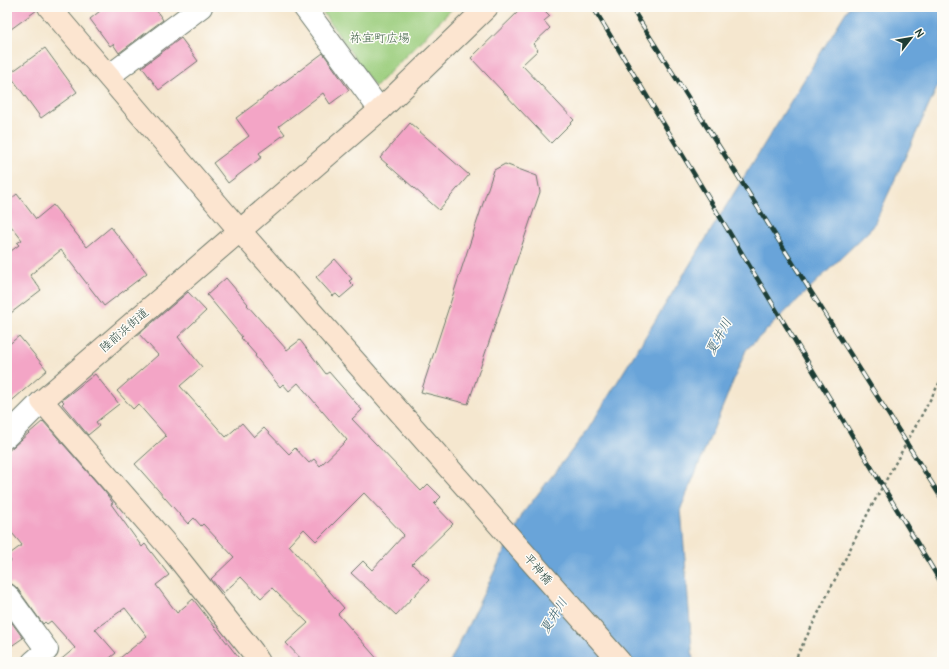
<svg xmlns="http://www.w3.org/2000/svg" width="949" height="669" font-family="Pangolin,'Klee One',sans-serif">
  <style>
    .green { fill: #9cce7e; stroke: #5e8659 }
    .water { fill: #69a4d9; stroke: #447086 }
    .building { fill: #f3a5c6 }
    .lines { fill: none; stroke-linecap: round; stroke-linejoin: round }
    .street-casing { stroke: #6a786a; stroke-width: 24 }
    .secondary-casing { stroke: #6a786a; stroke-width: 24 }
    .path { stroke: #6a786a; stroke-width: 2.5; stroke-dasharray: 3 3; stroke-linecap: butt }
    .street { stroke: #fff; stroke-width: 22 }
    .secondary { stroke: #fce5d0; stroke-width: 22 }
    .rail-casing { stroke: #1f3d34; stroke-width: 4.5 }
    .rail { stroke: #fdfcf7; stroke-width: 3; stroke-dasharray: 9; stroke-linecap: butt }
    .labels { text-anchor: middle; stroke-width: 3; stroke-linejoin: round; paint-order: stroke }
    .park-label { font-size: 12px; fill: #3e6146; stroke: #fdfcf7 }
    .street-label { font-size: 12px; fill: #1f3d34; stroke: #fdfcf7 }
    .water-label { font-size: 13px; font-style: italic; fill: #39616e; stroke: #fdfcf7 }
  </style>
  <rect width="100%" height="100%" fill="#fdfcf7"/>
  <filter id="ink" filterUnits="userSpaceOnUse"><feTurbulence type="fractalNoise" baseFrequency=".025" numOctaves="2"/><feDisplacementMap in="SourceGraphic" scale="8" xChannelSelector="R" yChannelSelector="G"/><feConvolveMatrix kernelMatrix="1 2 1 2 8 2 1 2 1" color-interpolation-filters="sRGB"/></filter>
  <filter id="wash" filterUnits="userSpaceOnUse"><feTurbulence type="fractalNoise" baseFrequency=".012" numOctaves="4" result="noise"/><feDisplacementMap in="SourceGraphic" scale="16" xChannelSelector="R" yChannelSelector="G"/><feGaussianBlur stdDeviation="0.9" result="paint"/><feColorMatrix in="noise" values="0 0 0 0 0 0 0 0 0 0 0 0 0 0 0 0 0 1.4 0 .05"/><feComposite in="paint" operator="in"/></filter>
  <g filter="url(#wash)">
    <rect width="100%" height="100%" fill="#f5e7cf"/>
    <!-- green -->
    <polygon class="green" points="319,7 454,7 375,87"/>
    <!-- water -->
    <polygon class="water" points="849,7 942,7 942,77 873,227 746,350 681,508 693,662 450,662 523,513 587,431"/>
    <g id="blocks">
      <!-- building -->
      <g class="building">
        <polygon points="7,7 37,7 37,10 7,32"/>
        <polygon points="105,7 154,7 163,20 119,53 113,44 110,46 90,19"/>
        <polygon points="523,7 541,7 550,16 544,21 550,28 533,44 538,50 522,65 574,120 551,143 471,58"/>
        <polygon points="181,38 198,61 159,90 142,67"/>
        <polygon points="45,48 77,92 41,118 9,74"/>
        <polygon points="323,53 349,90 330,104 323,93 279,126 285,134 259,153 262,157 228,183 213,163 249,136 236,118"/>
        <polygon points="410,123 469,175 439,210 380,158"/>
        <polygon points="505,164 537,176 540,192 468,404 421,392 494,170"/>
        <polygon points="17,194 36,219 53,205 87,247 111,227 147,273 104,306 61,250 30,275 41,290 7,316 7,254 19,245 17,243 22,240 7,221 7,202"/>
        <polygon points="335,259 352,279 349,281 354,286 340,298 336,294 333,296 316,277"/>
        <polygon points="226,278 248,304 247,305 287,350 300,340 326,374 329,372 362,410 352,419 421,491 428,484 441,497 434,504 453,524 412,564 429,580 396,615 351,573 363,561 372,570 404,535 364,493 316,541 304,529 289,545 344,608 338,614 380,662 304,662 286,643 308,623 272,588 261,598 241,577 223,593 211,579 234,557 203,524 201,526 194,518 188,524 135,464 166,436 138,404 133,409 117,391 158,355 139,334 188,292 206,311 178,337 202,367 180,386 226,437 242,423 254,437 264,428 289,454 295,448 309,463 314,459 320,466 347,440 298,383 289,391 283,384 280,387 255,356 256,355 241,338 242,337 207,295"/>
        <polygon points="19,336 47,370 7,405 7,346"/>
        <polygon points="95,374 119,404 96,422 99,426 88,435 62,404 64,402 62,400"/>
        <polygon points="43,421 105,492 113,503 111,504 142,547 145,544 169,575 156,585 177,613 193,599 242,662 115,662 147,636 125,608 95,629 116,653 105,662 58,662 75,648 51,621 47,624 45,622 43,624 17,588 12,584 7,583 7,564 11,561 7,556 22,545 7,527 7,452"/>
        <polygon points="7,616 23,638 7,649"/>
      </g>
    </g>
  </g>
  <g filter="url(#ink)">
    <use href="#blocks" fill-opacity="0" stroke="#6a786a" stroke-width="1"/>
    <g class="lines">
      <defs>
        <g id="street">
          <polyline points="304,7 380,110"/>
          <polyline points="109,76 201,7"/>
          <polyline points="7,436 42,401"/>
          <polyline points="7,595 47,650 33,662"/>
        </g>
        <g id="secondary">
          <polyline points="49,7 240,231 620,662"/>
          <polyline points="259,662 252,651 174,553 42,401 380,110 487,7"/>
        </g>
      </defs>
      <!-- street casing -->
      <use href="#street" class="street-casing"/>
      <!-- secondary casing -->
      <use href="#secondary" class="secondary-casing"/>
      <!-- path -->
      <polyline class="path" points="794,662 868,513 942,378"/>
      <!-- street -->
      <use href="#street" class="street"/>
      <!-- secondary -->
      <use href="#secondary" class="secondary"/>
      <defs>
        <g id="rail">
          <polyline points="593,7 942,584"/>
          <polyline points="631,7 942,499"/>
        </g>
      </defs>
      <!-- rail casing -->
      <use href="#rail" class="rail-casing"/>
      <!-- rail -->
      <use href="#rail" class="rail"/>
    </g>
  </g>
  <g class="labels">
    <!-- park labels -->
    <g class="park-label">
      <text x="380" y="42">祢宜町広場</text>
    </g>
    <!-- street labels -->
    <g class="street-label">
      <text transform="translate(124 330) rotate(-41)" y="4">陸前浜街道</text>
      <text transform="translate(538 569) rotate(49)" y="4">平神橋</text>
    </g>
    <!-- water labels -->
    <g class="water-label">
      <text transform="translate(718 336) rotate(-61)" y="5">夏井川</text>
      <text transform="translate(553 615) rotate(-58)" y="5">夏井川</text>
    </g>
  </g>
  <!-- margin -->
  <rect width="949" height="669" fill="none" stroke="#fdfcf7" stroke-width="24"/>
  <!-- north arrow -->
  <g transform="translate(911 38) rotate(59)" stroke="#fdfcf7" stroke-width="3" paint-order="stroke">
  <path d="M0-3L7 15L0 10L-7 15Z" fill="#1f3d34"/>
  <text y="-6" font-size="11" font-weight="bold" text-anchor="middle" fill="#1f3d34">N</text>
  </g>
</svg>
